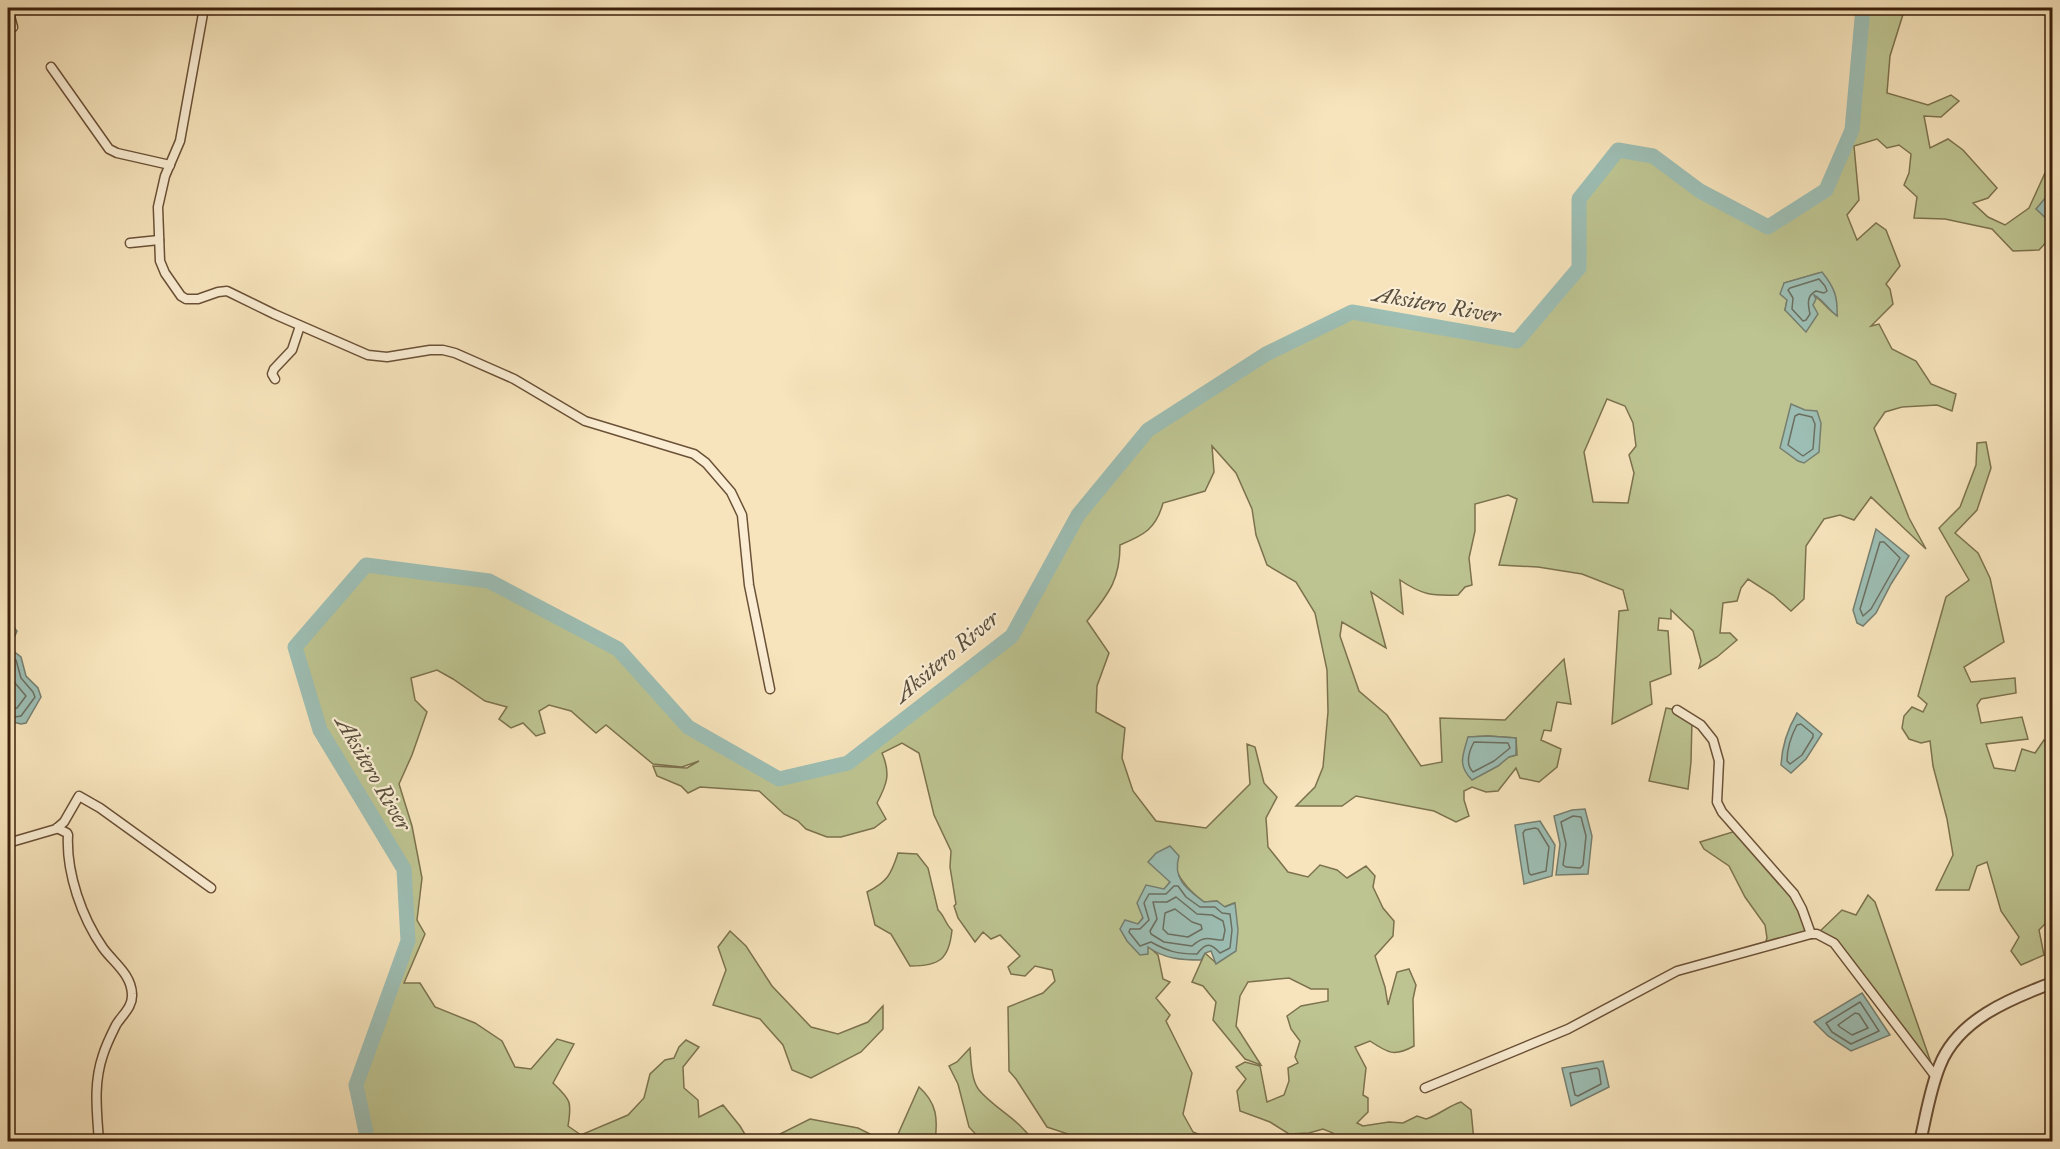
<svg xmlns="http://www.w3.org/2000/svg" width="2060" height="1149" font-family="'IM FELL Great Primer',serif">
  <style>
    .green { fill: #bdc491; stroke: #7c724e; stroke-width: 1.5; fill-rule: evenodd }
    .water { fill: #9dbeb4; stroke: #767f70; stroke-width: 1.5 }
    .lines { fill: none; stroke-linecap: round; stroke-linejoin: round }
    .shore { stroke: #6c6f60; stroke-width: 1.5 }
    .river { stroke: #9dbeb4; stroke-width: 15 }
    .minor-casing { stroke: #6b5137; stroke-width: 11 }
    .tertiary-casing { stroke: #6b5137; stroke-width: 14 }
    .minor { stroke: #faedd3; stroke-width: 8 }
    .tertiary { stroke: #faedd3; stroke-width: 10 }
    .labels { text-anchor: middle; stroke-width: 4.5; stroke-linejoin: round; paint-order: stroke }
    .water-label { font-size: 22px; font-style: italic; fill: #594f3e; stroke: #faedd3 }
  </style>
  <rect width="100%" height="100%" fill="#f7e4bc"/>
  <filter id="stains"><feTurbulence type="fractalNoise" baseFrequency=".00333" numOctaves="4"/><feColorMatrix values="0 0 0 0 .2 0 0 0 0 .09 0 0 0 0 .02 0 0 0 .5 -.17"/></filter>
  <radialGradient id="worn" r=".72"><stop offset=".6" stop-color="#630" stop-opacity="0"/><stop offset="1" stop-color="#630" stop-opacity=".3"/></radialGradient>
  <!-- green -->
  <g class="green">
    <path d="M 1865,8 L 1905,8 L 1890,56 L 1887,93 L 1928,105 L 1951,95 L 1959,101 L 1941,117 L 1924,116 L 1930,148 L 1948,139 L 1963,150 L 1997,188 L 1988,198 L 1973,203 L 1988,217 L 2005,225 L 2029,208 L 2045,173 L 2052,168 L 2052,236 L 2039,250 L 2013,251 L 1992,229 L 1945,219 L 1914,218 L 1917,197 L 1904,185 L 1909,173 L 1911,154 L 1899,145 L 1887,148 L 1877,139 L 1854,146 L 1859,200 L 1847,215 L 1857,240 L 1876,223 L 1886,230 L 1900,266 L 1886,284 L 1890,289 L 1893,304 L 1871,326 L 1879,324 L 1892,349 L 1916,361 L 1931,384 L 1956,394 L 1952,411 L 1937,405 L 1902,407 L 1885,412 L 1874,428 L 1909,518 L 1926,549 L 1871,497 L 1854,520 L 1840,515 L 1824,519 L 1806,546 L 1804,599 L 1791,611 L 1773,595 L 1748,579 L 1741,588 L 1737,601 L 1723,603 L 1720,633 L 1730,633 L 1737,640 L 1717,657 L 1699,668 L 1701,661 L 1693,631 L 1671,610 L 1671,619 L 1659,618 L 1658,630 L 1668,631 L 1671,674 L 1650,682 L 1652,704 L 1612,724 L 1619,611 L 1628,610 L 1623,590 L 1582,574 L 1538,567 L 1499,565 L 1517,499 L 1508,495 L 1475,504 L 1475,531 L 1469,558 L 1472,585 L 1465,587 L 1458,595 C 1432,596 1422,595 1400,580 L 1403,614 L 1371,592 L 1386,648 L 1342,622 L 1340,636 L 1359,691 L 1387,715 L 1421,766 L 1442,762 L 1440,718 L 1505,720 L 1564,659 L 1571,704 L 1557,702 L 1551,731 L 1544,730 L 1541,740 L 1561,749 L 1557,767 L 1539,782 L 1520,778 L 1516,768 L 1498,791 L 1486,792 L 1472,787 L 1464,791 L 1464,800 L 1469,816 L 1456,822 L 1434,811 L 1356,796 L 1342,806 L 1296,806 L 1315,787 L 1323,767 L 1328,712 L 1327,670 L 1315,613 L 1296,582 L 1267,565 L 1256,535 L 1252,509 L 1236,473 L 1212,446 L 1214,472 L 1205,491 L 1163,503 C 1156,529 1144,535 1120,545 C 1120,581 1108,594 1087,621 L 1109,653 L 1097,686 L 1096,712 L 1125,728 L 1122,758 L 1133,791 L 1156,821 L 1206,828 L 1250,784 L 1247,744 L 1255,747 L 1264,783 L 1277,797 L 1266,818 L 1268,847 L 1288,872 L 1308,877 L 1320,865 L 1337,870 L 1347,878 L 1366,866 L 1375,876 L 1373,887 L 1383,908 L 1394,921 L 1393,936 L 1375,956 L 1385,987 L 1388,1005 L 1397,972 L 1409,969 L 1416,985 L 1413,999 L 1414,1046 C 1394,1057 1388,1053 1370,1041 L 1355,1047 L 1366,1068 L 1363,1095 L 1368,1098 L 1368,1112 L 1357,1123 L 1363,1126 L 1389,1122 L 1403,1123 L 1417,1116 L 1426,1119 C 1439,1115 1448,1106 1461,1102 L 1471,1110 L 1474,1141 L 1336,1141 L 1337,1140 L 1333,1133 L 1323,1129 L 1309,1133 L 1289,1134 L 1270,1122 L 1240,1111 L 1237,1091 L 1246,1079 L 1236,1067 L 1245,1062 L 1260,1066 L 1267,1102 L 1284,1095 L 1289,1081 L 1288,1068 L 1298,1063 L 1295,1057 L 1300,1041 L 1291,1029 L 1287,1016 L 1301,1006 L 1328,1001 L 1328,989 L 1311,989 L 1289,978 L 1248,982 L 1240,996 L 1236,1026 L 1261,1065 L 1245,1059 L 1213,1020 L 1216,1002 L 1203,986 L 1192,982 L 1205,953 L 1216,963 L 1234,903 L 1224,907 L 1217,901 L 1204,902 C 1191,892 1182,883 1175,868 L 1170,882 L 1138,924 L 1148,946 L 1158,955 L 1163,979 L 1170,982 L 1156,998 L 1170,1015 L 1166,1021 L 1192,1073 L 1183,1114 L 1193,1132 L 1215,1141 L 1070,1141 L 1068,1134 L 1047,1127 L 1016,1079 L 1009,1071 L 1008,1007 L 1043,993 L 1055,981 L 1052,970 L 1035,966 L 1025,976 L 1011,974 L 1008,967 L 1020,956 L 1000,935 L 991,939 L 983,932 L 975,942 L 958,918 L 954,906 L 956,904 L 950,867 L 951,851 L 934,815 L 919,753 L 902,743 L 882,753 C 891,774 887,784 877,803 L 886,819 L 874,828 L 841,837 L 827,837 L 806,829 L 798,821 L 784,814 L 759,791 L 700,787 L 688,793 L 681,786 L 657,776 L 653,766 L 687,768 L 699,761 L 682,767 L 653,764 L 606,725 L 596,733 L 571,711 L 549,705 L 539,711 L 545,733 L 536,736 L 523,723 L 511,728 L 499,719 L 507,707 L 485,701 L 453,679 L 437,670 L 411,678 L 415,700 L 427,712 L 412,755 L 399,784 L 412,826 L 422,878 L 417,920 L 425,934 L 404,983 L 420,983 L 435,1007 L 475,1023 L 502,1041 L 515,1067 L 531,1069 L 557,1039 L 574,1044 L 553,1083 C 571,1100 572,1102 568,1126 L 581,1135 L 628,1115 L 644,1098 L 650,1074 L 665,1060 L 674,1058 L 679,1047 L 686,1040 L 699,1047 L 683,1067 L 684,1088 L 698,1100 L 699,1117 L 723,1105 L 740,1126 L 749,1141 L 368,1141 L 356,1085 L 408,941 L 404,869 L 320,730 L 295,647 L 366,565 L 489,581 L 618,649 L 688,727 L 779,779 L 848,763 L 1012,636 L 1078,515 L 1148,430 L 1266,354 L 1352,312 L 1516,344 L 1579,268 L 1579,199 L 1618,150 L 1653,156 L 1700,191 L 1772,226 L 1826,190 L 1852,130 ZM 1819,273 L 1837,315 C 1827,310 1823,300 1813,295 L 1813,305 L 1785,310 L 1787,300 L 1784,283 ZM 1607,399 L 1625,406 L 1633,423 L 1636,446 L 1629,455 L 1634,473 L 1628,503 L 1593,502 L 1584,452 ZM 1488,736 L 1516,738 L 1517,755 L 1509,757 L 1468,737 Z"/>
    <polygon points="1986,442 1991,468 1977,510 1955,533 1978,553 1990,578 2004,642 1964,667 1971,682 2015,678 2016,693 1981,699 1977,705 1981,723 2022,717 2028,739 1986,744 1994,768 2015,771 2022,749 2035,753 2044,740 2052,748 2052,857 2049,858 2052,861 2052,917 2039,930 2044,955 2021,965 2011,951 2019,937 2001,911 1987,862 1977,866 1969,890 1936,890 1953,855 1947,819 1933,766 1930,741 1921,743 1909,739 1902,728 1904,716 1912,707 1923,712 1927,704 1918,696 1946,597 1969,580 1939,528 1960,507 1976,465 1977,443"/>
    <polygon points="1666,708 1677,710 1692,719 1691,762 1688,789 1649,781"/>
    <polygon points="1739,830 1794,894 1811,934 1764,947 1767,938 1765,925 1745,897 1729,866 1704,849 1700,842"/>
    <path d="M 898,853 L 917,854 L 928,868 L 938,910 C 945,916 945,924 952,930 C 949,960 939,966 910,966 L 891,934 L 875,925 L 867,892 C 887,882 891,875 898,853 Z"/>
    <polygon points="1868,895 1875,902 1936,1077 1834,943 1817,934 1842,910 1856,915"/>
    <polygon points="730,931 746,946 772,986 811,1027 838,1034 868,1022 883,1006 883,1029 861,1052 811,1078 792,1070 783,1045 760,1019 713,1005 726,970 718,947"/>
    <path d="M 970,1048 C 971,1060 971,1080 979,1090 C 995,1109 1019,1119 1033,1141 L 982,1141 L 969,1127 L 958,1084 L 949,1066 L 957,1062 Z"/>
    <path d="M 919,1087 C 937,1103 938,1119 935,1141 L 895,1141 Z"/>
    <polygon points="810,1119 858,1128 870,1134 870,1141 768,1141 768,1140"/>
  </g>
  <!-- water -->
  <g class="water">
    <polygon points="2052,190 2052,224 2036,209"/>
    <path d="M 1822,272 C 1834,287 1838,296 1837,316 C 1828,309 1823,300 1814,295 L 1816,299 L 1813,305 L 1818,314 L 1806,332 L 1785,310 L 1787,300 L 1780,294 L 1784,283 Z"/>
    <polygon points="1791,404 1805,410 1817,411 1821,423 1819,452 1804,463 1798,461 1780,448"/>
    <polygon points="1876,529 1909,556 1891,584 1876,613 1863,626 1857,623 1853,610"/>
    <polygon points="8,620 17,631 11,645 12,650 21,657 26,676 38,688 41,697 26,723 21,724 13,722 8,726"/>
    <path d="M 1797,713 L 1822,734 L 1806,759 L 1791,773 L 1781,765 C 1782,745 1787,730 1797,713 Z"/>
    <path d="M 1488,736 L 1516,738 L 1516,755 L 1509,757 L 1498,766 L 1472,780 C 1457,765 1463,755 1468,737 Z"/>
    <polygon points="1585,809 1592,836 1588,874 1556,875 1560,844 1554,816 1572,810"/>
    <polygon points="1540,821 1555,845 1552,876 1524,884 1515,825"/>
    <path d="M 1170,846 L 1179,856 C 1172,879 1187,889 1204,902 L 1217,901 L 1225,907 L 1235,903 L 1238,930 L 1236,951 L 1216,964 L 1211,951 L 1205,953 L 1201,960 C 1182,960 1164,959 1148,947 L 1148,954 L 1140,955 L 1127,941 L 1120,929 L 1125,920 L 1138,924 L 1143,918 L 1137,903 L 1146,885 L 1164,889 L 1170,882 L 1148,862 L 1156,853 Z"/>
    <polygon points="1862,993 1890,1035 1851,1051 1828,1036 1814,1022"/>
    <polygon points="1603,1061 1609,1087 1571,1106 1562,1068"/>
  </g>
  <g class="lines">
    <!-- shore -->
    <g class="shore">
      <path d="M 1819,279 L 1825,286 L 1827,291 L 1824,293 L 1816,291 C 1806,296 1808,305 1810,314 L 1806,320 L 1803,321 L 1792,309 L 1793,298 L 1788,290 L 1790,288 Z"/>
      <polygon points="1799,414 1812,417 1815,424 1813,449 1803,456 1788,445 1795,416"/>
      <polygon points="1880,542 1884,542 1900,558 1871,609 1863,616 1860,609"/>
      <polyline points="8,654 16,660 21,678 33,692 35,697 21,716 8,718"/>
      <polyline points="8,664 15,683 26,696 17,708 8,710"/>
      <path d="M 1801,724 L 1813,734 L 1813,737 L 1802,755 L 1790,764 L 1787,761 C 1787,748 1791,736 1797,725 Z"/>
      <path d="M 1474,742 L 1508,743 L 1510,748 L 1494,761 L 1473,772 C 1465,764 1469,751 1474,742 Z"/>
      <polygon points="1573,816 1581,817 1586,836 1583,865 1580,868 1566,867 1563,865 1566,844 1561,822"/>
      <polygon points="1535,828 1538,829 1549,847 1546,871 1531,875 1529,873 1523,833 1525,830"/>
      <path d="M 1174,886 L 1178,886 L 1186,897 L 1200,907 L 1215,907 L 1222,913 L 1230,914 L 1232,930 L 1230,948 L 1220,953 C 1211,943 1206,942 1197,954 C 1177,954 1167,951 1151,942 L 1140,946 L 1129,932 L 1130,929 L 1140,929 L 1149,920 L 1144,903 L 1149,894 L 1166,894 Z"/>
      <path d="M 1176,897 L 1197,914 L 1212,915 L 1223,921 L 1225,930 L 1223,940 C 1210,940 1205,934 1192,946 L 1164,942 L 1151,934 L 1150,931 L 1157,919 L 1153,902 L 1167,902 Z"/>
      <polygon points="1175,909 1192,922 1201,925 1202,929 1188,937 1168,934 1163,929 1165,913"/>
      <polygon points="1860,1002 1879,1031 1851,1044 1832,1032 1826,1023"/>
      <polygon points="1855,1013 1859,1014 1868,1028 1852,1035 1840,1027 1838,1025"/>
      <polygon points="1597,1068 1599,1070 1601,1084 1578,1096 1575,1095 1570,1073"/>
    </g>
    <!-- river -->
    <polyline class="river" points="368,1142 356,1085 408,941 404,869 320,730 295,647 366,565 489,581 618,649 688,727 779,779 848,763 1012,636 1078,515 1148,430 1266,354 1352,312 1517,341 1579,268 1579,199 1618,150 1653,156 1700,191 1768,227 1826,190 1852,130 1863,8"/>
    <defs>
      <g id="minor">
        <polyline points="204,8 180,141 165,176 158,207 160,261 165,273 181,296 186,299 198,299 218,292 227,291 274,314 368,355 387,357 430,350 443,350 455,353 514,379 585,421 684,451 694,454 706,463 731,492 742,515 749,585 770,689"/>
        <polyline points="8,9 13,27"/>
        <polyline points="51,67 109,149 117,153 170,165"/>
        <polyline points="130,243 159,240"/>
        <polyline points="275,379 272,374 274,369 292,350 300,326"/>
        <polyline points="1677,710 1701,725 1713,740 1719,761 1717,802 1722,812 1794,894 1802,909 1811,934"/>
        <path d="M 57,828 L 67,833 L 68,835 C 66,873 82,918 103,948 C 114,963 131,974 132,994 C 133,1007 122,1015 116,1025 C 111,1035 106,1045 103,1055 C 93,1084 97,1112 99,1142"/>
        <polyline points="8,843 56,829 64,822 79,796 100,808 211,888"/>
        <polyline points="1425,1088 1568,1029 1677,971 1811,934 1817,934 1834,943 1936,1077"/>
      </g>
      <path id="tertiary" d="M 1920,1142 C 1926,1116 1930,1089 1940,1065 C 1958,1020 2009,999 2052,983"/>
    </defs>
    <!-- minor casing -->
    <use href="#minor" class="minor-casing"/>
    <!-- tertiary casing -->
    <use href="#tertiary" class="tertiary-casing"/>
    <!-- minor -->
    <use href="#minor" class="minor"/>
    <!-- tertiary -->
    <use href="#tertiary" class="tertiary"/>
  </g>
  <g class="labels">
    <!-- water labels -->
    <g class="water-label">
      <text transform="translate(1437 304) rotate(10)" y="8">Aksitero River</text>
      <text transform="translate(946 656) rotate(-40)" y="8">Aksitero River</text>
      <text transform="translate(374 773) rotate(60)" y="8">Aksitero River</text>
    </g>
  </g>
  <!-- margin -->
  <rect width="2060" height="1149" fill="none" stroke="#f7e4bc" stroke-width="30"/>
  <rect x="9" y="9" width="2042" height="1131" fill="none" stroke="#3c200b" stroke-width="3"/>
  <rect x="15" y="15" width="2030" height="1119" fill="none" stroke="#3c200b" stroke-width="1.5"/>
  <rect width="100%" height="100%" filter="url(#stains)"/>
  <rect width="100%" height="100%" fill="url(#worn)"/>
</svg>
